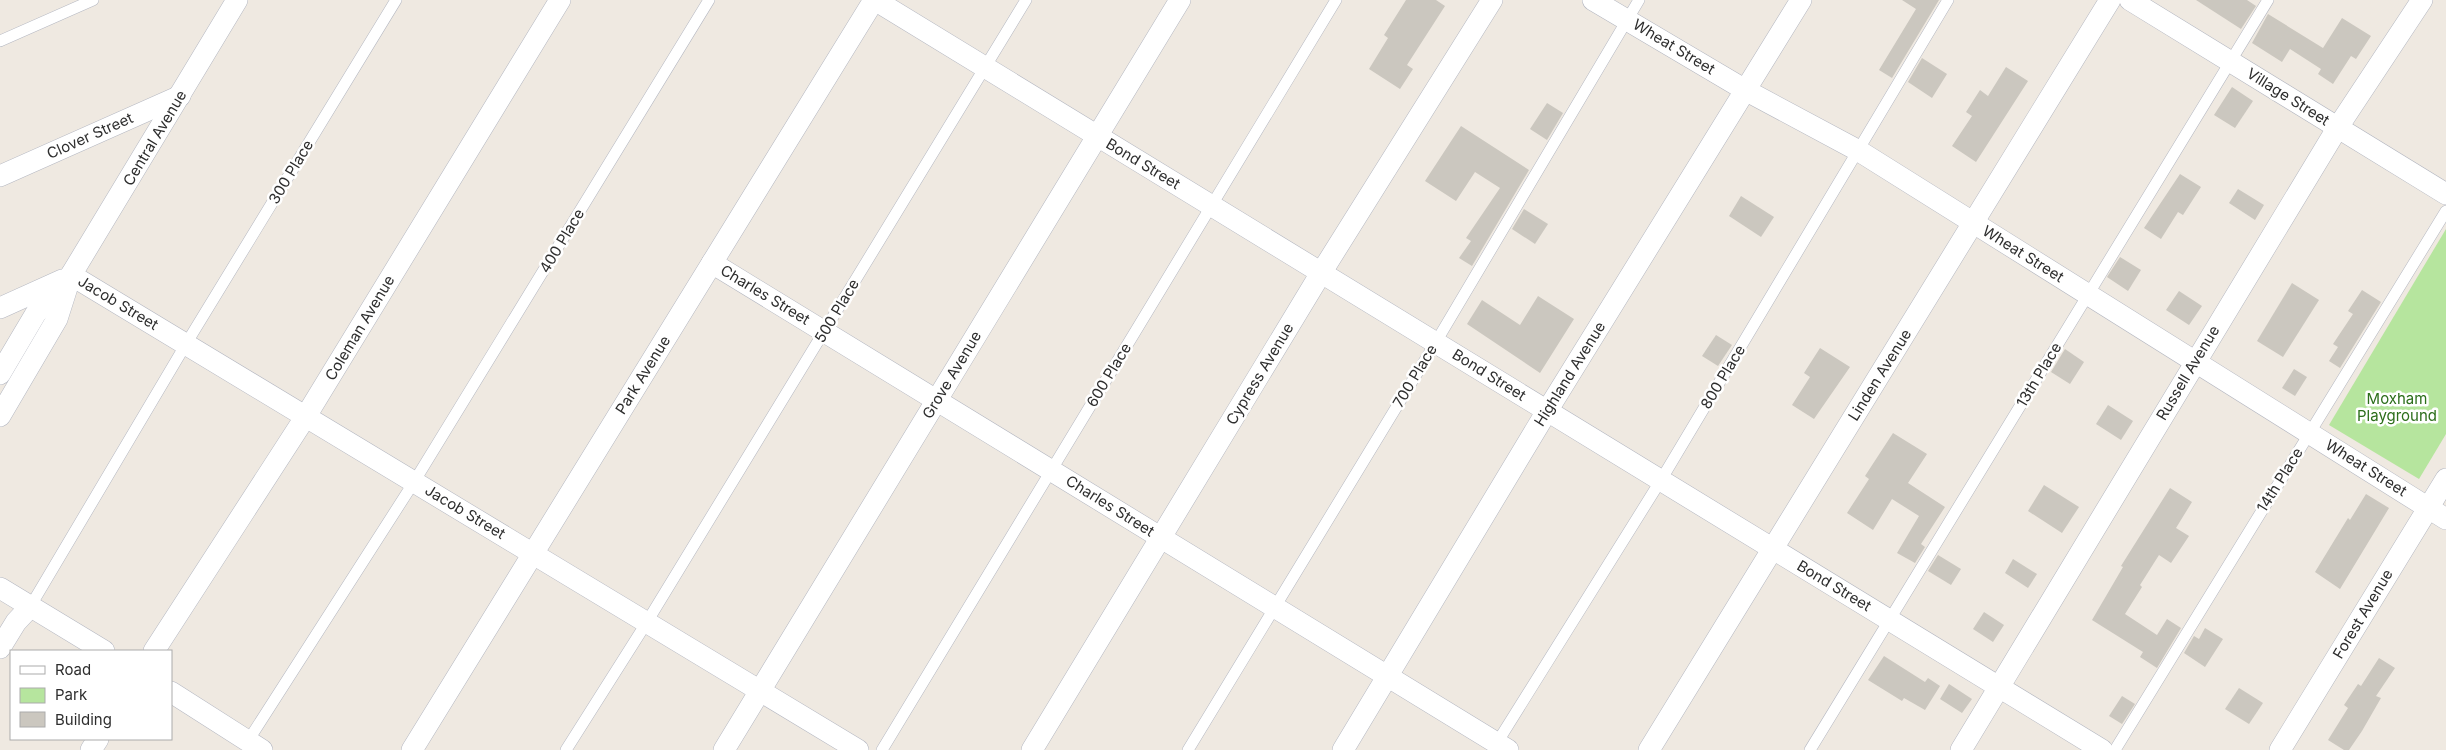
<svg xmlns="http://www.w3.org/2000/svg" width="2446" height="750" font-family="Inter,sans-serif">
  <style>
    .green { fill: #b6e59e }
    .building { fill: #cbc7bf }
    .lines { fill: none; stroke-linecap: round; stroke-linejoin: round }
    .lane-casing { stroke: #b4b7c1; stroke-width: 12 }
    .street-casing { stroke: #b4b7c1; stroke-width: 22 }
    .lane { stroke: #fff; stroke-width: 11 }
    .street { stroke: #fff; stroke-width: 21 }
    .labels { text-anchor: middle; stroke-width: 5; stroke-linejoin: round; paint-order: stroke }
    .street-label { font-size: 15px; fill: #2e2e2e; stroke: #fff }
    .park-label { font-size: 15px; fill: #2c6e1b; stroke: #fff }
  </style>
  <rect width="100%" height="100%" fill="#efe9e1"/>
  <!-- green -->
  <polygon class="green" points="2446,229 2446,434 2419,479 2329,425"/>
  <!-- building -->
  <g class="building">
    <polygon points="1406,0 1436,0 1445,6 1407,65 1413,69 1400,89 1369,69 1388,38 1384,35"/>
    <polygon points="1902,0 1939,0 1892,78 1879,70 1916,9"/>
    <polygon points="2196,0 2247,0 2256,6 2241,29"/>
    <polygon points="2268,14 2323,48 2342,18 2371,36 2356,59 2351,56 2333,84 2318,74 2321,69 2290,49 2282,62 2252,43"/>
    <polygon points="1922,58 1947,74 1932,98 1908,82"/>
    <polygon points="2006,67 2028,81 1976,162 1952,146 1972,116 1966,112 1980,90 1988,96"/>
    <polygon points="2232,87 2253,101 2235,128 2214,115"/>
    <polygon points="1547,103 1563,113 1547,140 1530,129"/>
    <polygon points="1461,126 1529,170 1472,266 1459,258 1471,241 1466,238 1500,188 1475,172 1456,201 1425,181"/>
    <polygon points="2180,174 2201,187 2183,215 2178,212 2161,239 2144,228"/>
    <polygon points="2238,189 2264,205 2255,220 2229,203"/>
    <polygon points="1741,196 1774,217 1761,237 1729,216"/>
    <polygon points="1524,209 1548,224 1535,244 1512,229"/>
    <polygon points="2120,257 2141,270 2128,291 2107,277"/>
    <polygon points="2292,283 2319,300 2283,357 2257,341"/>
    <polygon points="2362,290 2381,302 2340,368 2329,361 2338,347 2333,344 2353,314 2348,311"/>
    <polygon points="2179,291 2202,306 2189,325 2166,310"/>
    <polygon points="1538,296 1574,319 1540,373 1467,324 1482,300 1520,325"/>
    <polygon points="1716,335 1732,345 1718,366 1702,356"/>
    <polygon points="1820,348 1850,367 1814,419 1792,405 1810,377 1804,373"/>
    <polygon points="2065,349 2084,362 2070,384 2051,372"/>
    <polygon points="2294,369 2307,377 2295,396 2282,388"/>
    <polygon points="2108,405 2133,421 2121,440 2096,424"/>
    <polygon points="1893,433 1927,454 1908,483 1945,507 1921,544 1925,547 1915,563 1897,553 1919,516 1892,499 1873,530 1847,513 1869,479 1865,476"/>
    <polygon points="2044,485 2079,507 2062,533 2028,511"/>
    <polygon points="2170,488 2192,502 2176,528 2189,536 2171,563 2159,555 2140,585 2142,587 2125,614 2157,635 2167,619 2181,628 2157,668 2140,657 2143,652 2092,620 2123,567 2121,566"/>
    <polygon points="2366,494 2389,508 2340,589 2315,572 2348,518 2350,520"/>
    <polygon points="1938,555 1961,569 1951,585 1928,571"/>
    <polygon points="2013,559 2037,574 2028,588 2005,573"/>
    <polygon points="1984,612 2004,625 1993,642 1973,629"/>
    <polygon points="2205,628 2223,639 2205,667 2184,653 2194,636 2199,639"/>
    <polygon points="1884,656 1925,682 1928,678 1940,686 1925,710 1904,698 1902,701 1868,680"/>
    <polygon points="2379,658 2395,668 2376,696 2381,698 2362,731 2349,750 2344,750 2328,740 2348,708 2344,705 2358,684 2361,686"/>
    <polygon points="1949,684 1972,699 1962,713 1940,699"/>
    <polygon points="2239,688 2263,703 2249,724 2225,709"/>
    <polygon points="2122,696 2135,704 2122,724 2109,716"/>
  </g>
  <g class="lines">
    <defs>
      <g id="lane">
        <polyline points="0,41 93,0"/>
        <polyline points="30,607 186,344 396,0"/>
        <polyline points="248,741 414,482 709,0"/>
        <polyline points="1495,746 1661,480 1948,0"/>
        <polyline points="566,750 647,622 1026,0"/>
        <polyline points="882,750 1336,0"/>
        <polyline points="1188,750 1436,342 1639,0"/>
        <polyline points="1810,750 2268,0"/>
        <polyline points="2115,750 2446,211"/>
      </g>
      <g id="street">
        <polyline points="875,0 2102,750"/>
        <polyline points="1593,0 1747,91 1859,151 2446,519"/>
        <polyline points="2130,0 2446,194"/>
        <polyline points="0,176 180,96"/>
        <polyline points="712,263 1508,750"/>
        <polyline points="71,275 858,750"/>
        <polyline points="0,308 62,280"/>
        <polyline points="0,374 36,313 68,279"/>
        <polyline points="0,416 57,319 71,275 237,0"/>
        <polyline points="0,588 104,651"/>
        <polyline points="0,648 16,622 30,607"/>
        <polyline points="154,651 306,416 560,0"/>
        <polyline points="171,692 262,750"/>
        <polyline points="91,750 98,739"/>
        <polyline points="412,750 874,0"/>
        <polyline points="724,750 1180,0"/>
        <polyline points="1032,750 1321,273 1492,0"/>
        <polyline points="1343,750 1547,411 1801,0"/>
        <polyline points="1649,750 2110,0"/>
        <polyline points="1961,750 2338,127 2422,0"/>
        <polyline points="2280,750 2446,479"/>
      </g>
    </defs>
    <!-- lane casing -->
    <use href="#lane" class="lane-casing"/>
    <!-- street casing -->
    <use href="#street" class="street-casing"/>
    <!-- lane -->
    <use href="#lane" class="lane"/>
    <!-- street -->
    <use href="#street" class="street"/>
  </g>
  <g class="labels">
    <!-- street labels -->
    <g class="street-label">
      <text transform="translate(1674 47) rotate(31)" y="5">Wheat Street</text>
      <text transform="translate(2288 97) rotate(32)" y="5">Village Street</text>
      <text transform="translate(90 136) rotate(-24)" y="5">Clover Street</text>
      <text transform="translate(155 138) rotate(-59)" y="5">Central Avenue</text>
      <text transform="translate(1143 164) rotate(31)" y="5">Bond Street</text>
      <text transform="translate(291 172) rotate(-59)" y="5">300 Place</text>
      <text transform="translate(562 241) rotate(-59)" y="5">400 Place</text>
      <text transform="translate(2023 254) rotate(32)" y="5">Wheat Street</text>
      <text transform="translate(765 295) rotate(31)" y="5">Charles Street</text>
      <text transform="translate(118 303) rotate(31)" y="5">Jacob Street</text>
      <text transform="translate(837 311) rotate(-59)" y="5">500 Place</text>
      <text transform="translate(360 328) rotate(-59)" y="5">Coleman Avenue</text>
      <text transform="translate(2188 373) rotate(-59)" y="5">Russell Avenue</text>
      <text transform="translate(1260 374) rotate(-59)" y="5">Cypress Avenue</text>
      <text transform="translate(1570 374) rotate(-58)" y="5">Highland Avenue</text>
      <text transform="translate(643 375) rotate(-58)" y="5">Park Avenue</text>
      <text transform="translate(952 375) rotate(-59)" y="5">Grove Avenue</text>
      <text transform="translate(1109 375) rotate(-59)" y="5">600 Place</text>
      <text transform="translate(1489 375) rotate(32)" y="5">Bond Street</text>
      <text transform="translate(1880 375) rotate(-58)" y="5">Linden Avenue</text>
      <text transform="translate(2039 375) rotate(-59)" y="5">13th Place</text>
      <text transform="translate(1415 376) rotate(-59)" y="5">700 Place</text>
      <text transform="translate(1723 377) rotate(-59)" y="5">800 Place</text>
      <text transform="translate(2366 468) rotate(32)" y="5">Wheat Street</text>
      <text transform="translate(2280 480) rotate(-58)" y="5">14th Place</text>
      <text transform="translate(1110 506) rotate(32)" y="5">Charles Street</text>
      <text transform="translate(465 512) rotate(31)" y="5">Jacob Street</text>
      <text transform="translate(1834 586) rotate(31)" y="5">Bond Street</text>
      <text transform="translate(2363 614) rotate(-59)" y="5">Forest Avenue</text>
    </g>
    <!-- park labels -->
    <g class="park-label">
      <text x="2397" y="404">Moxham<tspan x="2397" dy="17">Playground</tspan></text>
    </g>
  </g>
  <!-- legend -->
  <rect x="10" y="650" width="162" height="90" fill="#ffffff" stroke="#ababab"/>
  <rect x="20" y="666" width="25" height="8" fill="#ffffff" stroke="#ababab"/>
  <text x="55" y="675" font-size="15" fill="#2e2e2e">Road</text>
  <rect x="20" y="688" width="25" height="15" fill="#b6e59e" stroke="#ababab"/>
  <text x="55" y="700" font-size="15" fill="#2e2e2e">Park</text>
  <rect x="20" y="712" width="25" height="15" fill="#cbc7bf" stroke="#ababab"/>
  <text x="55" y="725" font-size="15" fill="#2e2e2e">Building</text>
</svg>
